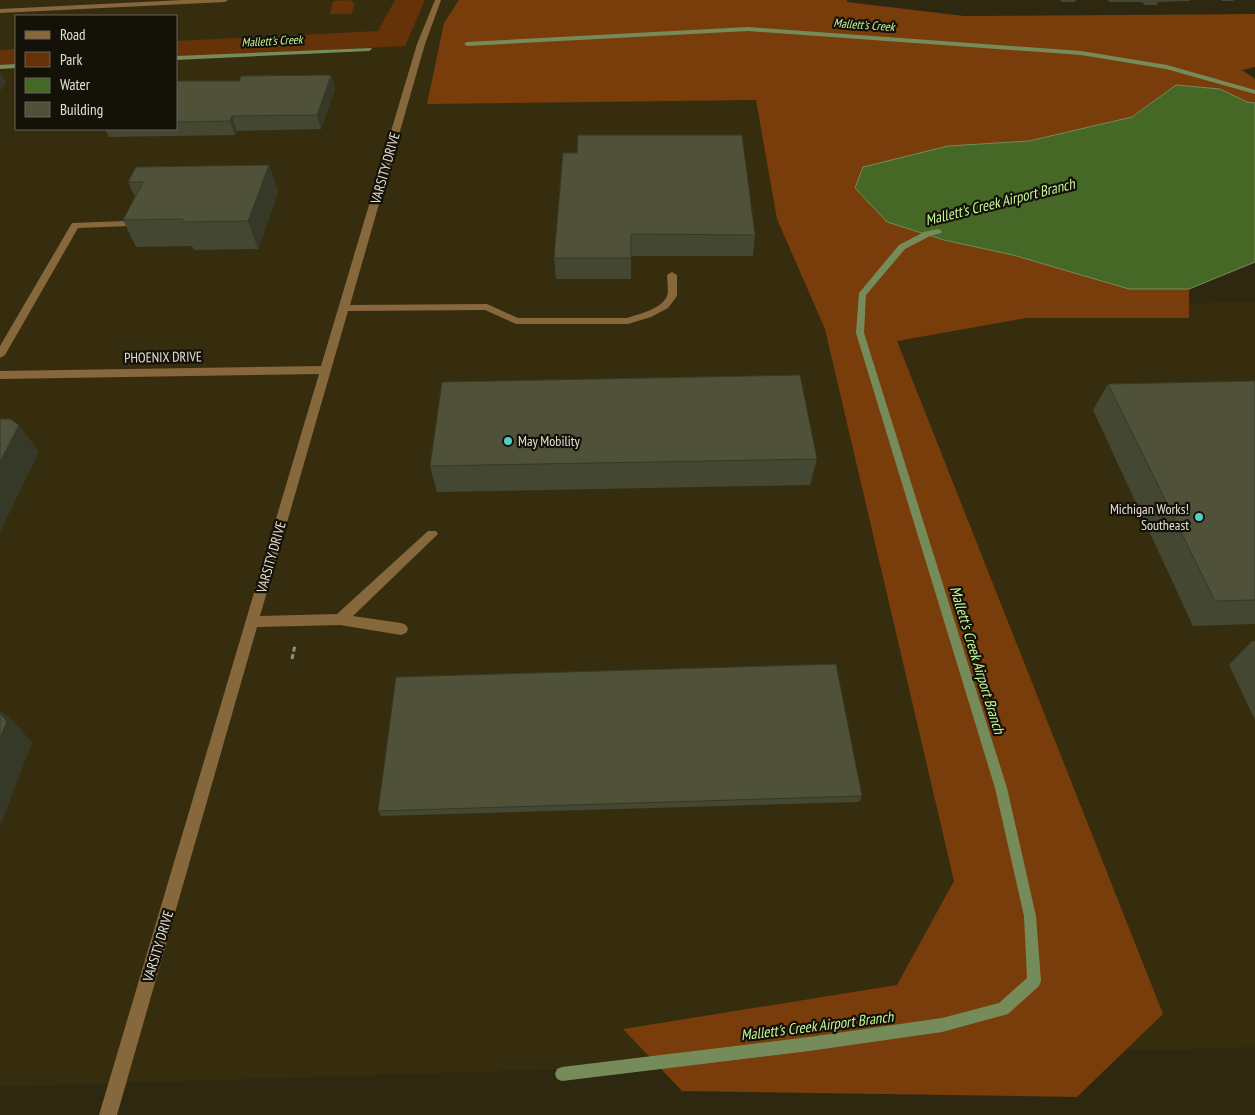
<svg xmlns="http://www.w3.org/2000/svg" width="1255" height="1115" font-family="'PT Sans Narrow',sans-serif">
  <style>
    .built { fill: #362d0e; fill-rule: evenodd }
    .green { fill: #663308 }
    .forest { fill: #783d0a }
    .water { fill: #466826; stroke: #758c5a }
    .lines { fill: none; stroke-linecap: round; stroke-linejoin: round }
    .stream { fill: #758c5a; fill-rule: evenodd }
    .path { stroke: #928c7b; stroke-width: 3; stroke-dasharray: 5 2.5; stroke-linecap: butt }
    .minor { fill: #87673c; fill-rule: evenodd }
    .wall { fill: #444731 }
    .shaded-wall { fill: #373928 }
    .building { fill: #4f5239; stroke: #373928 }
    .poi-dot { fill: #54cdc7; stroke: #141108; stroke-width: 2 }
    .labels { text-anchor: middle; stroke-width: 4.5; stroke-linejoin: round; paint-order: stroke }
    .far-water-label { font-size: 12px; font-style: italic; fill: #c4f79a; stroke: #141108 }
    .street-label { font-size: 14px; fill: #e4dfd2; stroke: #141108 }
    .poi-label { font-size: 14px; fill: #e4dfd2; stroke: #141108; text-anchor: start }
    .water-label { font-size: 15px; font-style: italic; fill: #c4f79a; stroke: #141108 }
  </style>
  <rect width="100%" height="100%" fill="#2f2811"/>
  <!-- built -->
  <path class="built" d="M 0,0 L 764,0 L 836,312 L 1255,302 L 1255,1047 L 0,1087 ZM 16,16 L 176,16 L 176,129 L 16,129 Z"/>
  <!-- green -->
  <g class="green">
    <polygon points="350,0 355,4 351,14 330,14 333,1"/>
    <polygon points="395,0 425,0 405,46 176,57 176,41 378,31"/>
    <polygon points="16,49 16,65 0,66 0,50"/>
  </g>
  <!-- forest -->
  <polygon class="forest" points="459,0 847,0 847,2 964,16 1255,14 1255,67 1242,70 1255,79 1255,103 1247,102 1220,89 1176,85 1132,117 1029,141 948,146 887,222 944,240 1013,255 1129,289 1189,289 1189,318 1026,318 897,341 1163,1014 1077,1097 682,1091 623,1029 897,985 954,881 825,329 777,219 756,100 427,104 444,23"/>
  <!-- water -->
  <polygon class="water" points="1176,85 1220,89 1247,102 1255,103 1255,262 1189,289 1129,289 1013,255 944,240 887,222 855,188 863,167 948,146 1029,141 1132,117"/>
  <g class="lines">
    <!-- stream -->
    <g class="stream">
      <polygon points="748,27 1081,51 1167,65 1255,90 1255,94 1166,69 1081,55 748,31 467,46 464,44 467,42"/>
      <polygon points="371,48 372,49 369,51 176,60 176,56"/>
      <polygon points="16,64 16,68 0,69 0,65"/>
      <polygon points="938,229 942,231 941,233 930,236 905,249 866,295 864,333 1007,788 1036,916 1041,981 1039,986 1008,1014 942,1032 809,1051 562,1081 557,1079 555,1074 557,1069 562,1067 809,1037 942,1018 999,1003 1027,978 1024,916 995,788 856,333 859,293 899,245 924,232"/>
    </g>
    <!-- path -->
    <polyline class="path" points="292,659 295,645"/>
    <!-- minor -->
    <g class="minor">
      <polygon points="183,0 228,0 225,2 0,13 0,9"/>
      <path d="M 435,0 L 441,0 L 425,44 L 350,305 L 487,304 L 518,318 L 627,318 C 639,314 662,309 667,296 C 669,291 667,281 667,275 L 672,272 L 677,275 L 677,296 L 668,308 L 651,317 L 628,324 L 516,324 L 485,310 L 348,311 L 260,616 L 337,614 L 428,531 L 436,531 L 438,534 L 353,616 L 401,623 L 406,625 L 408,629 L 406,633 L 401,635 L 340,625 L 257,627 L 117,1115 L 99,1115 L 319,374 L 0,379 L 0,371 L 321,366 L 417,44 Z"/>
      <polygon points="126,221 131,224 129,226 78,228 5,355 0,358 0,346 72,223"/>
    </g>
  </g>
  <!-- wall -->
  <g class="wall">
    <polygon points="1060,0 1076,0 1075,2 1062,2"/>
    <polygon points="1108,0 1190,0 1189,1 1158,2 1157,5 1145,5 1142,2 1109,2"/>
    <polygon points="1221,0 1234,0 1233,1 1222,1"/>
    <polygon points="331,75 335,89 321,129 237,131 235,135 109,137 105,129 176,129 176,81 239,81"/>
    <polygon points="563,153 755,235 753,256 631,256 631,279 556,279 554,258"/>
    <polygon points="269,165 278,192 258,249 194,250 192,246 136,247 123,220 135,197 128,182"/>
    <polygon points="1255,381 1255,624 1193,626 1093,410 1108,384"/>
    <polygon points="817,459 810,485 437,492 430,466"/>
    <polygon points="1252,641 1255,641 1255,720 1229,665"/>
    <polygon points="862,796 859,802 381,816 378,811"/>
  </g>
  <!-- shaded-wall -->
  <g class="shaded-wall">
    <polygon points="0,72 6,83 0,91"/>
    <polygon points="331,75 335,89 321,129 317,115"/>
    <polygon points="232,116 237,131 235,135 230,121"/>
    <polygon points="269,165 278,192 258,249 248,221"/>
    <polygon points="19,425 39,452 0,532 0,462"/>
    <polygon points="0,710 19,727 32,743 0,826"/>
  </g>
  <!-- building -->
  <g class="building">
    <polygon points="331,75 317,115 232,116 230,121 176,122 176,81 239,81 241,76"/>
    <polygon points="578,135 742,135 755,235 631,234 631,258 554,258 563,153 577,153"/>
    <polygon points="269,165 248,221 182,222 183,219 123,220 143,182 128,182 136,167"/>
    <polygon points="800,375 817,459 430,466 442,382"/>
    <polygon points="1255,381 1255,600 1215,601 1108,384"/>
    <polygon points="0,419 10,419 19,425 0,462"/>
    <polygon points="836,664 862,796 378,811 396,677"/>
    <polygon points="0,713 7,722 0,738"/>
  </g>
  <!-- markers -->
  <g class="poi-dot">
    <circle cx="508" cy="441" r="5"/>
    <circle cx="1199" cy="517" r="5"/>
  </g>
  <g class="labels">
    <!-- far-water labels -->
    <g class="far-water-label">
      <text transform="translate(864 25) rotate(4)" y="4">Mallett's Creek</text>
      <text transform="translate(272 41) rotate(-3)" y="4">Mallett's Creek</text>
    </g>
    <!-- street labels -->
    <g class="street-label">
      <text transform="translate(385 168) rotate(-74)" y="5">VARSITY DRIVE</text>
      <text transform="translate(163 357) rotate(-1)" y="5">PHOENIX DRIVE</text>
      <text transform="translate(271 557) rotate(-74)" y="5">VARSITY DRIVE</text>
      <text transform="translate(158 946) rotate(-73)" y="5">VARSITY DRIVE</text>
    </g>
    <!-- poi labels -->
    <g class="poi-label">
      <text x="518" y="446">May Mobility</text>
      <text x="1189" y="514" text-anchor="end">Michigan Works!<tspan x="1189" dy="16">Southeast</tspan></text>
    </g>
    <!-- water labels -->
    <g class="water-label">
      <text transform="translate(1000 202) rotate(-14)" y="5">Mallett's Creek Airport Branch</text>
      <text transform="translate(977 660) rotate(73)" y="5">Mallett's Creek Airport Branch</text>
      <text transform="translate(817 1026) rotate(-7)" y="5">Mallett's Creek Airport Branch</text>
    </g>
  </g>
  <!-- legend -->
  <rect x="15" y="15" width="162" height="115" fill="#141108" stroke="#676359"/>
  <rect x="25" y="31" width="25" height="8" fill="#87673c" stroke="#676359"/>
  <text x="60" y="40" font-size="15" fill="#e4dfd2">Road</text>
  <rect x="25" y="52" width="25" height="15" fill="#663308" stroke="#676359"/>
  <text x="60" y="65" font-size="15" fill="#e4dfd2">Park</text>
  <rect x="25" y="78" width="25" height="15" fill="#466826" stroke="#676359"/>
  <text x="60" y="90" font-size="15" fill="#e4dfd2">Water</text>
  <rect x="25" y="102" width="25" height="15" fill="#4f5239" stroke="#676359"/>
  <text x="60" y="115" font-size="15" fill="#e4dfd2">Building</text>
</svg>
